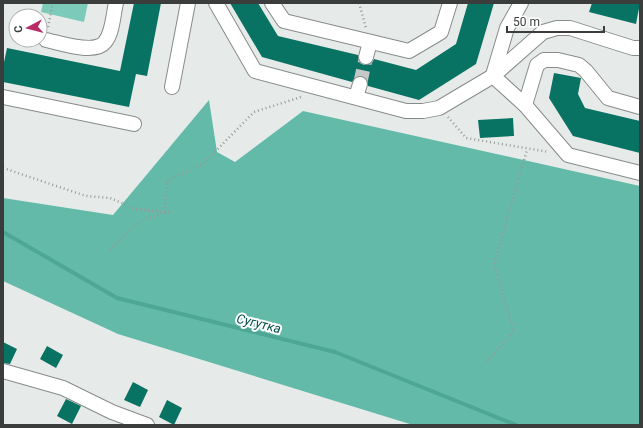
<svg xmlns="http://www.w3.org/2000/svg" width="643" height="428" font-family="Roboto,sans-serif">
  <style>
    .green { fill: #7ccbba }
    .forest { fill: #63baa8 }
    .lines { fill: none; stroke-linecap: round; stroke-linejoin: round }
    .stream { stroke: #4ea695; stroke-width: 4 }
    .building { fill: #087263 }
    .minor-tunnel { stroke: #c4c8c7; stroke-width: 14; stroke-dasharray: 14 7; stroke-linecap: butt }
    .minor-casing { stroke: #878c8b; stroke-width: 16 }
    .path { stroke: #959998; stroke-width: 2.5; stroke-dasharray: 1 3; stroke-linecap: butt }
    .minor { stroke: #fff; stroke-width: 14 }
    .labels { text-anchor: middle; stroke-width: 4; stroke-linejoin: round; paint-order: stroke }
    .water-label { font-size: 13px; font-style: italic; fill: #004f44; stroke: #fff }
  </style>
  <rect width="100%" height="100%" fill="#e6ebea"/>
  <!-- green -->
  <polygon class="green" points="43,3 88,3 84,22 41,12"/>
  <!-- forest -->
  <polygon class="forest" points="209,100 217,152 235,162 303,111 640,186 640,425 413,425 118,334 3,281 3,198 113,215"/>
  <g class="lines">
    <!-- stream -->
    <polyline class="stream" points="3,232 117,298 335,352 516,425"/>
  </g>
  <!-- building -->
  <g class="building">
    <polygon points="134,3 161,3 147,76 136,74 129,107 3,82 3,67 7,48 120,71"/>
    <polygon points="230,3 258,3 278,36 358,55 360,63 364,65 372,63 374,59 416,70 456,44 468,3 494,3 476,64 419,100 368,86 366,79 362,76 355,78 352,82 262,57"/>
    <polygon points="592,3 640,3 636,24 589,12"/>
    <polygon points="554,73 581,78 578,94 585,108 640,121 640,153 573,136 549,98"/>
    <polygon points="513,118 514,136 480,138 478,120"/>
    <polygon points="3,342 17,349 10,364 3,363"/>
    <polygon points="47,346 63,355 56,368 40,359"/>
    <polygon points="133,382 148,390 140,407 124,400"/>
    <polygon points="66,399 81,406 72,424 57,416"/>
    <polygon points="167,400 182,408 174,425 159,417"/>
  </g>
  <g class="lines">
    <!-- minor-tunnel -->
    <polyline class="minor-tunnel" points="360,84 366,57"/>
    <defs>
      <g id="minor">
        <polyline points="216,3 255,71 406,111 423,111 439,108 493,76 543,32 557,28 570,28 633,48 640,48"/>
        <polyline points="272,3 284,21 409,51 441,32 450,3"/>
        <path d="M 46,40 C 60,43 95,55 105,42 C 113,32 113,15 116,3"/>
        <polyline points="366,57 370,42"/>
        <polyline points="493,75 507,28 521,3"/>
        <polyline points="493,76 525,105 568,155 640,173"/>
        <polyline points="172,87 188,3"/>
        <polyline points="3,97 134,124"/>
        <polyline points="356,97 360,84"/>
        <polyline points="525,105 537,65 544,60 558,60 579,65 586,71 608,98 640,107"/>
        <polyline points="3,371 63,388 112,412 147,425"/>
      </g>
    </defs>
    <!-- minor casing -->
    <use href="#minor" class="minor-casing"/>
    <!-- path -->
    <g class="path">
      <polyline points="359,3 366,28"/>
      <polyline points="48,27 53,3"/>
      <polyline points="448,117 466,138 549,152"/>
      <polyline points="3,168 86,196 110,198 136,209 172,213"/>
      <polyline points="110,250 136,224 165,212 167,181 203,164 254,112 301,97"/>
      <polyline points="486,362 514,332 494,264 527,150"/>
    </g>
    <!-- minor -->
    <use href="#minor" class="minor"/>
  </g>
  <g class="labels">
    <!-- water labels -->
    <g class="water-label">
      <text transform="translate(259 323) rotate(14)" y="5">Сугутка</text>
    </g>
  </g>
  <!-- border -->
  <rect width="643" height="428" fill="none" stroke="#3a3d3c" stroke-width="8"/>
  <!-- north arrow -->
  <g transform="translate(28 28) rotate(263)"><circle r="19" fill="#ffffff" stroke="#b0b1b1"/>
  <path d="M0-3L7 15L0 10L-7 15Z" fill="#b72c66"/>
  <text y="-6" font-size="11" font-weight="bold" text-anchor="middle" fill="#3a3d3c">С</text>
  </g>
  <!-- scale -->
  <path d="M507 26v6h97v-6" fill="none" stroke="#3a3d3c" stroke-width="2"/>
  <text x="513" y="26" font-size="12" fill="#3a3d3c" stroke="#ffffff" stroke-width="3" paint-order="stroke">50 m</text>
</svg>
